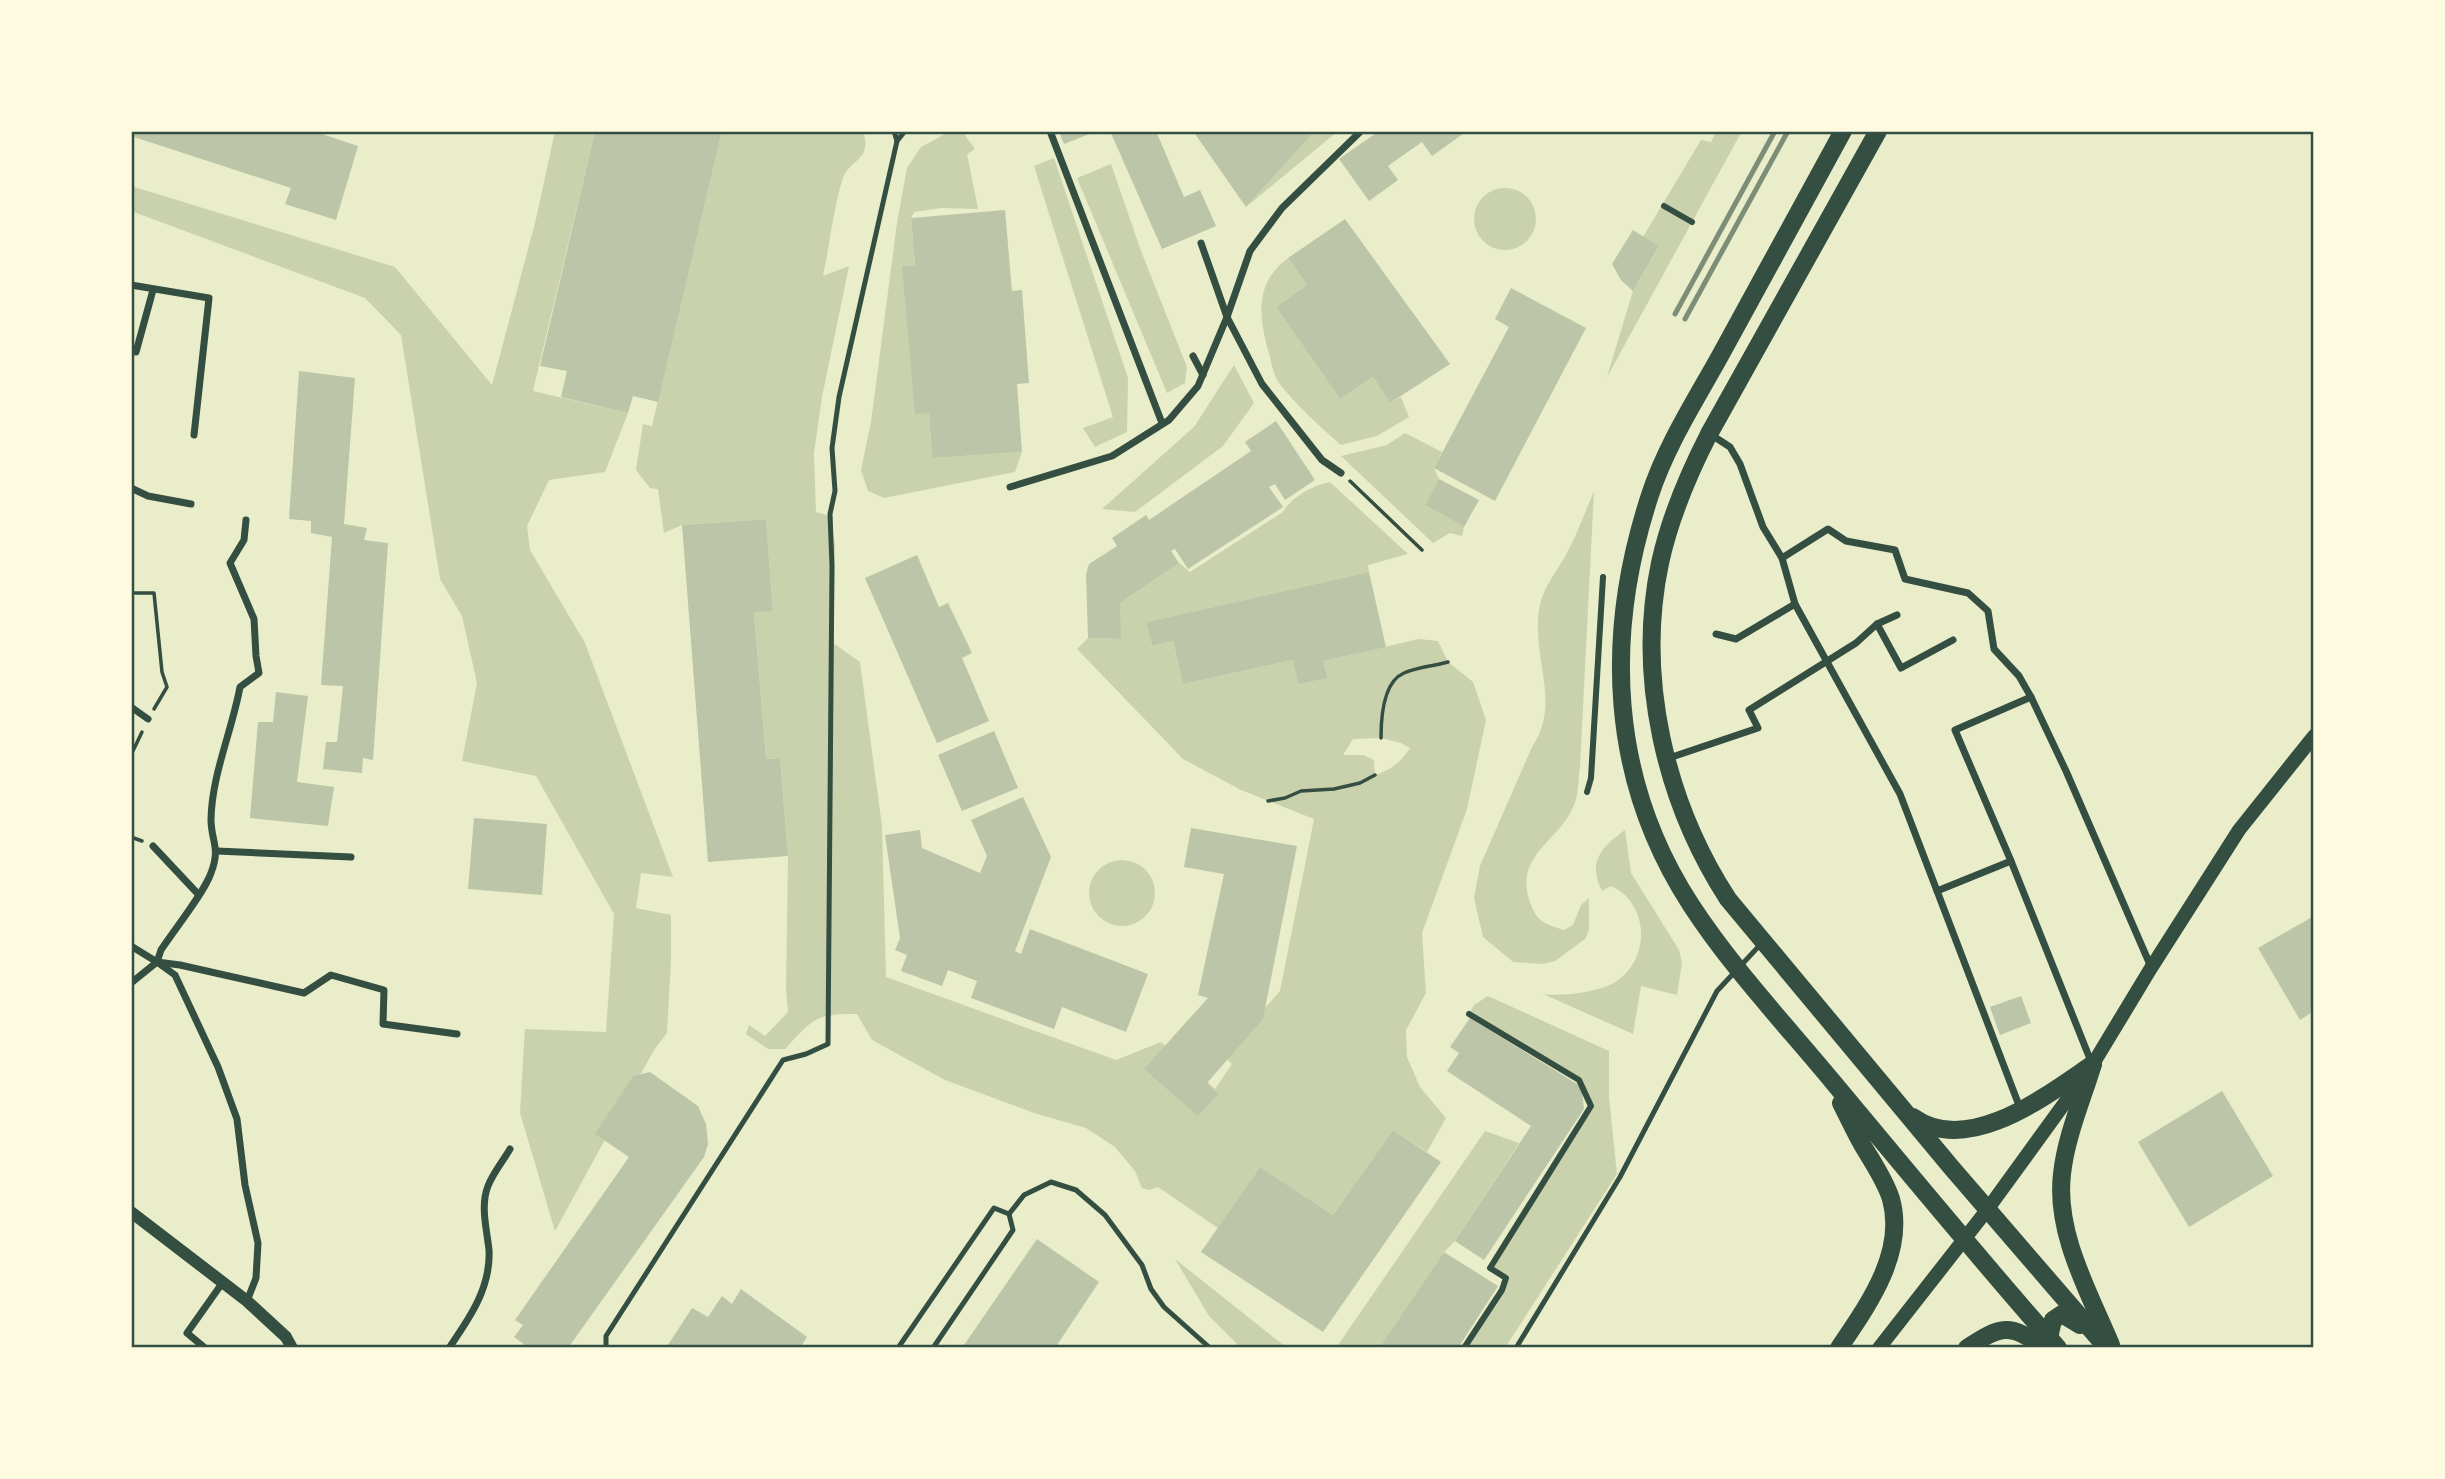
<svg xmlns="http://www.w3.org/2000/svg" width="2445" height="1479" font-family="'Fira Sans Condensed',sans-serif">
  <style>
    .green { fill: #cad2ad; fill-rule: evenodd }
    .building { fill: #bcc5a7 }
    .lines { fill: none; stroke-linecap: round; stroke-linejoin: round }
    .path { stroke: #344e41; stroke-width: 3.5 }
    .service { stroke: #344e41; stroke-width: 5 }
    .pedestrian { stroke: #344e41; stroke-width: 6 }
    .minor { stroke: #344e41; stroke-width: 7 }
    .tertiary { stroke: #344e41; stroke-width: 12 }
    .secondary { stroke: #344e41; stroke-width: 14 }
    .primary { stroke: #344e41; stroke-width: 18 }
    .rail { stroke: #7c8e77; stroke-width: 5 }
    .neatline { fill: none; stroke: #344e41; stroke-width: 2.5 }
  </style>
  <rect width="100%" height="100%" fill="#e9edc9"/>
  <!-- green -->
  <g class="green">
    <polygon points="555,131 595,131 533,391 628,413 605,472 549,480 527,526 530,550 585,643 673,877 641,873 636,908 671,915 671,961 667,1033 654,1050 555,1231 520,1113 525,1029 606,1032 614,914 536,776 462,761 477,683 462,616 440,579 401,335 365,298 131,211 131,186 395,267 492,385 536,219"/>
    <path d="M 722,131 L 863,131 C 873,160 849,160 843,178 C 833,209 830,244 823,276 L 849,266 L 822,397 L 814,453 L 816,512 L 829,516 L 835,544 L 833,643 L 860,662 L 882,826 L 886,977 L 1116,1060 L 1161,1042 L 1215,1089 L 1232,1064 L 1223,1056 L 1280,991 L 1314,819 L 1241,790 L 1183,759 L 1077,649 L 1088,638 L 1120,639 L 1120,603 L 1179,563 L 1190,572 L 1283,512 C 1291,497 1314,485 1330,482 L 1408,554 L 1368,565 L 1369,572 L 1146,622 L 1152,646 L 1173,641 L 1183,684 L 1293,660 L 1298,683 L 1323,661 L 1419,639 L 1438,641 L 1448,662 L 1473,682 L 1486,720 L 1467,809 L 1422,933 L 1426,993 L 1406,1030 L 1407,1057 L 1420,1087 L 1446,1118 L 1427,1152 L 1393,1130 L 1333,1215 L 1260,1167 L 1218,1228 L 1158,1187 L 1149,1190 L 1142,1188 L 1135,1171 L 1115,1147 L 1086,1128 L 1034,1113 L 945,1080 L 872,1040 L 857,1014 C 815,1013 812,1020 785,1049 L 768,1049 L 746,1034 L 749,1025 L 765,1036 L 788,1012 L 786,989 L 788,856 L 780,758 L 766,759 L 754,612 L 773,610 L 766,519 L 682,525 L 664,533 L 658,489 L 650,488 L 636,470 L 643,424 L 652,426 ZM 1381,738 L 1401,743 L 1410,748 C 1402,761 1390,771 1375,775 L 1374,760 L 1363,755 L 1343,755 L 1353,739 Z"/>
    <polygon points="951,131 962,131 975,149 967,154 978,209 941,208 914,212 911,218 915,265 902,266 929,413 932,458 1022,452 1015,472 884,498 868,491 861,470 871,422 897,223 907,168 921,147"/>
    <polygon points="1315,131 1338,131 1246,207"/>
    <polygon points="1716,131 1742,131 1607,377 1633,291 1659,247 1643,237 1701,140 1711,142"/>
    <polygon points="1054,158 1128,378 1127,432 1095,447 1083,428 1113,417 1034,166"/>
    <polygon points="1111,164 1141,251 1187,367 1185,383 1167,393 1077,178"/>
    <circle cx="1505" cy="219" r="31"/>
    <path d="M 1288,258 L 1307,285 L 1276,307 L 1340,399 L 1373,377 L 1390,403 L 1401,397 L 1409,417 L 1377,436 L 1341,445 C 1319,426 1297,406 1279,383 C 1274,376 1272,366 1270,357 C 1259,319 1253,284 1288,258 Z"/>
    <polygon points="1234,365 1254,403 1223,446 1135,512 1102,509 1194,427"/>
    <polygon points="1405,433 1442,452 1434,468 1439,479 1425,505 1464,527 1462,536 1450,533 1433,543 1341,456 1387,445"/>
    <path d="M 1594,491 L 1580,767 C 1578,779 1579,794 1574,805 C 1561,840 1515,854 1529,899 C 1536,921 1542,923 1564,930 L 1573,925 L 1581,905 L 1589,898 L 1589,930 L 1585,939 L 1555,961 L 1542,964 L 1513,962 L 1483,937 L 1474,898 L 1480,866 L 1532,747 C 1559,706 1537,670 1538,625 C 1538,588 1555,578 1570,547 C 1579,529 1586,510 1594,491 Z"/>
    <path d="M 1625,830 L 1631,873 L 1679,950 L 1682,963 L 1677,995 L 1641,986 L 1633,1034 L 1543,994 C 1562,997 1601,992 1617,981 C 1646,961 1649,919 1625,895 C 1621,891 1615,888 1611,886 L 1602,891 C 1587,861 1602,847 1625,830 Z"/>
    <circle cx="1122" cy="893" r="33"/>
    <polygon points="1488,996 1609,1051 1609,1097 1617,1174 1505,1348 1464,1348 1506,1279 1490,1268 1591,1105 1579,1080 1469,1014 1474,1005"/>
    <polygon points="1485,1131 1519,1143 1455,1241 1444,1252 1379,1348 1336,1348"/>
    <polygon points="1175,1259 1287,1348 1241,1348 1209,1316"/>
  </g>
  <!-- building -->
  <g class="building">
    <polygon points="131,131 313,131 358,146 336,220 285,204 291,188 131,136"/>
    <polygon points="595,131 722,131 658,402 633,396 628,413 561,397 567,371 540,366"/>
    <polygon points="1059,131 1091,131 1092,133 1064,144"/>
    <polygon points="1110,131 1156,131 1184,197 1200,190 1216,226 1162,249"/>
    <polygon points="1193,131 1315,131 1246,207"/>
    <polygon points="1379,131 1467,131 1432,156 1422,142 1388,166 1398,180 1369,201 1339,159"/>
    <polygon points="1005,210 1012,291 1022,290 1029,383 1017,384 1022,452 932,458 929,413 915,414 902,266 915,265 911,218"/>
    <polygon points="1345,219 1450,364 1390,403 1373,377 1340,399 1276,307 1307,285 1288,258"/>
    <polygon points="1633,230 1659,246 1633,291 1621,280 1612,264"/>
    <polygon points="1511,288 1586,328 1495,501 1434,468 1509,327 1495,319"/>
    <polygon points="299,371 355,378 344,524 367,528 364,540 388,543 373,760 363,758 362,773 323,769 326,742 337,742 343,686 321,685 332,537 311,533 311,521 289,519"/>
    <polygon points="1276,421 1315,480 1285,500 1275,484 1269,487 1283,507 1188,569 1175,549 1171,551 1179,563 1120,603 1121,639 1088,638 1086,574 1089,564 1117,546 1112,538 1146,515 1149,520 1251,451 1245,442"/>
    <polygon points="1439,479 1479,500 1464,527 1425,505"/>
    <polygon points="766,519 773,611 754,612 766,759 780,758 788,856 708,862 682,525"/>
    <polygon points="917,555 939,607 948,603 972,653 962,658 989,721 937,743 865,578"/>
    <polygon points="1369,572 1386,647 1323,661 1327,678 1298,684 1293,660 1183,684 1173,641 1152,646 1146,622"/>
    <polygon points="276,692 308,696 297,782 334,787 328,826 250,818 258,722 273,722"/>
    <polygon points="994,731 1018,788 962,811 938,755"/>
    <polygon points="1023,797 1051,857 1015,951 1021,954 1030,929 1148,974 1126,1032 1062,1007 1054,1029 971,998 977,981 948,970 942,986 901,971 907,955 895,950 900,938 885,835 920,830 922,848 980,873 987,856 971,820"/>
    <polygon points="474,818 547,824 542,895 468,889"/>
    <polygon points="1191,828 1297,846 1263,1019 1207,1083 1218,1094 1198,1116 1144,1069 1208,998 1198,995 1224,874 1184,867"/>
    <polygon points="2314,916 2314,1011 2300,1020 2258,948"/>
    <polygon points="2021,996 2031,1023 2000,1035 1990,1007"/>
    <polygon points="1470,1018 1577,1084 1582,1092 1584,1109 1484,1260 1455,1241 1531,1126 1447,1071 1459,1053 1450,1047"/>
    <polygon points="650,1072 698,1106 706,1124 708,1144 704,1157 568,1348 529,1348 514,1337 523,1325 515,1320 629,1157 595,1134 633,1076"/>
    <polygon points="2222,1091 2273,1176 2189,1227 2138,1142"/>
    <polygon points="1393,1130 1441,1162 1323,1332 1201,1252 1260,1167 1333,1215"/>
    <polygon points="1037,1239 1099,1282 1055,1348 962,1348"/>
    <polygon points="1444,1252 1498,1286 1458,1348 1379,1348"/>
    <polygon points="741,1289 807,1337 800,1348 666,1348 692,1308 708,1317 722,1296 732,1304"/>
  </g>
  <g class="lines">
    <!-- path -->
    <g class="path">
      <polyline points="1350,481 1422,550"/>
      <polyline points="131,593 154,593 162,672 167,687 154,709"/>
      <path d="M 1381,738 C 1381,719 1383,682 1404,673 C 1417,667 1434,666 1448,662"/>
      <polyline points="131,755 142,732"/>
      <polyline points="1268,801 1285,798 1301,791 1334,789 1360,783 1375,775"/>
      <polyline points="131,837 142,841"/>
    </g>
    <!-- service -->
    <g class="service">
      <polyline points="897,141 905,131"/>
      <polyline points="1009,1214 1024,1195 1051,1182 1076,1190 1105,1215 1142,1265 1151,1289 1164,1307 1210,1348"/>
      <polyline points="606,1348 606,1336 783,1060 806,1054 828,1044 832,566 830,514 835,491 832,448 839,397 897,141 894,131"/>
      <polyline points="898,1348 994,1208 1009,1214"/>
      <polyline points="933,1348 1013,1230 1009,1214"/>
      <polyline points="1516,1348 1620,1177 1717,991 1760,945"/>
    </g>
    <!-- pedestrian -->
    <g class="pedestrian">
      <polyline points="1664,206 1692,222"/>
      <polyline points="1587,792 1591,778 1603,577"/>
      <polyline points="1464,1348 1502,1290 1506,1278 1490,1268 1591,1106 1579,1080 1469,1014"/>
    </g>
    <!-- minor -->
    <g class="minor">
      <polyline points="1050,131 1162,423"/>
      <polyline points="1201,243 1227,317 1262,384 1322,460 1341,473"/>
      <polyline points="131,285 209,298 194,435"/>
      <polyline points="136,352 153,290"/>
      <polyline points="1193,356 1203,375"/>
      <polyline points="1710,434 1730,447 1740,464 1763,527 1782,558 1795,604 1900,794 2020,1108"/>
      <polyline points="1010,487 1112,456 1169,420 1198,386 1227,317 1250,251 1282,208 1361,131"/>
      <polyline points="131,488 148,496 191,504"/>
      <polyline points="1782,558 1828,529 1846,541 1895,550 1905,579 1968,593 1988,611 1994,649 2019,676 2031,697 2066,771 2151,967"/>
      <polyline points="1877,624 1901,668 1953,640"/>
      <polyline points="1716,634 1736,639 1795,604"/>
      <polyline points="2031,697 1955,730 2011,861 2092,1064"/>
      <polyline points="131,707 148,719"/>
      <polyline points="1669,758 1758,728 1749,710 1856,643 1877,624 1897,615"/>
      <polyline points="153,846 198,894"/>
      <polyline points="217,851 351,857"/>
      <polyline points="1937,891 2011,861"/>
      <polyline points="131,946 157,962 180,965 304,993 331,975 384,990 383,1024 457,1034"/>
      <polyline points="157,962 175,975 218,1067 237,1119 245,1185 258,1243 256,1278 247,1301"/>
      <path d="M 131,983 L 157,962 L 161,950 C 174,930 204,893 211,873 C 221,847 211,842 211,819 C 212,774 232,731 240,687 L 259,673 L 256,656 L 254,619 L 230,563 L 244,540 L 246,520"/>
      <polyline points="205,1348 187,1333 223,1282"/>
      <path d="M 449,1348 C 469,1319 491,1288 489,1250 C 487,1230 480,1206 488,1186 C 493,1173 503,1161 510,1149"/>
    </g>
    <!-- tertiary -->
    <polyline class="tertiary" points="131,1212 247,1301 286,1337 292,1348"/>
    <!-- secondary -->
    <polyline class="secondary" points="1879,1348 1987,1210 2093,1064 2151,968 2239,830 2314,736"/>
    <!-- primary -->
    <g class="primary">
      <path d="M 1843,131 C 1802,206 1761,281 1720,356 C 1695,401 1666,446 1650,495 C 1604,635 1609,779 1691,905 C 1732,968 1785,1024 1833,1082 C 1907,1171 1981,1261 2058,1348"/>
      <path d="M 1878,131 L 1709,434 C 1688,475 1670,517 1660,563 C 1636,677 1665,802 1728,899 L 1951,1167 L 2107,1348"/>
      <path d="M 2093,1064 C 2082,1100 2066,1137 2062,1174 C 2055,1233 2089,1292 2111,1345"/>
      <path d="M 1913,1117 C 1968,1157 2047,1095 2093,1064"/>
      <polyline points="2049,1338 2053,1320 2062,1314 2080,1325"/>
      <path d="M 1839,1348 C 1868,1305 1906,1253 1891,1199 C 1885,1180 1873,1163 1863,1146 C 1855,1132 1848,1117 1841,1103"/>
      <path d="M 1967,1348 C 2002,1325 2010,1323 2044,1348"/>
    </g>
    <!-- rail -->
    <g class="rail">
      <polyline points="1675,314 1775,131"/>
      <polyline points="1685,319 1788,131"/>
    </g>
  </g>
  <!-- border -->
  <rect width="2445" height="1479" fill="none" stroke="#fefae0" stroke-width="266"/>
  <rect x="133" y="133" width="2179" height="1213" class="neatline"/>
</svg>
